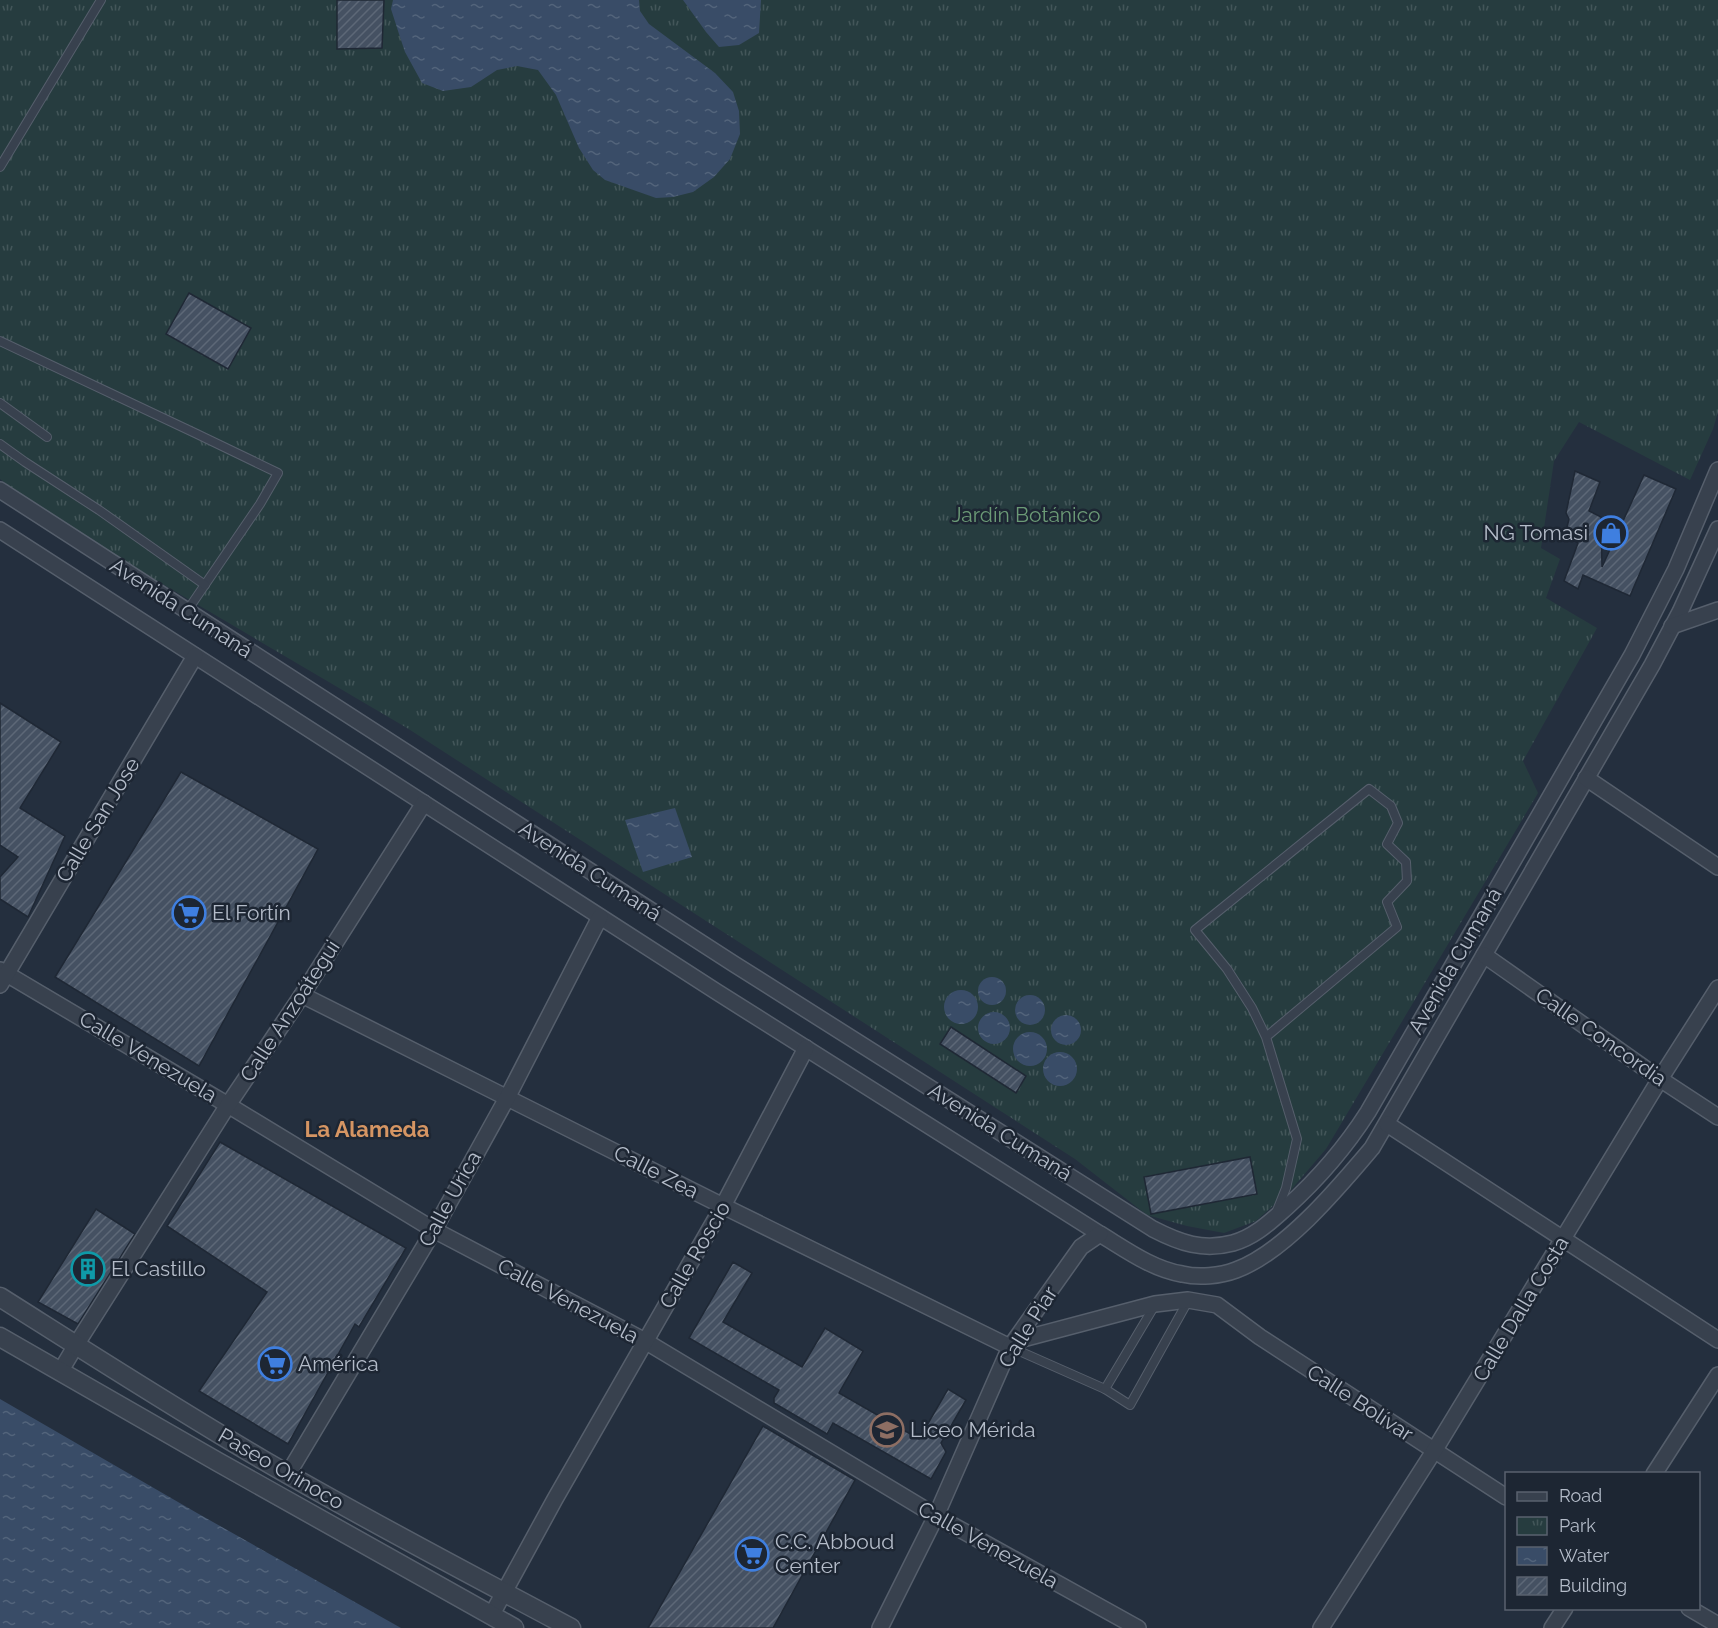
<svg xmlns="http://www.w3.org/2000/svg" width="1718" height="1628" font-family="Raleway,sans-serif">
  <style>
    .park { fill: url(#park-tufts) }
    .water { fill: url(#water-ripples) }
    .building { fill: url(#building-hatch); stroke: #1f2835; stroke-width: 1.5 }
    .lines { fill: none; stroke-linecap: round; stroke-linejoin: round }
    .service-casing { stroke: #565f6c; stroke-width: 10 }
    .minor-casing { stroke: #565f6c; stroke-width: 18 }
    .tertiary-casing { stroke: #565f6c; stroke-width: 21 }
    .service { stroke: #38414e; stroke-width: 8 }
    .minor { stroke: #38414e; stroke-width: 15 }
    .tertiary { stroke: #38414e; stroke-width: 18 }
    .labels { text-anchor: middle; stroke-width: 5; stroke-linejoin: round; paint-order: stroke }
    .park-label { font-size: 21px; fill: #6b9a76; stroke: #1d2633 }
    .poi-label { font-size: 21px; fill: #b4bcc9; stroke: #1d2633; text-anchor: start }
    .street-label { font-size: 21px; fill: #b4bcc9; stroke: #1d2633 }
    .neighbourhood-label { font-size: 22px; font-weight: bold; fill: #d59563; stroke: #1d2633 }
  </style>
  <defs>
    <pattern id="park-tufts" width="24" height="20" patternUnits="userSpaceOnUse" patternTransform="scale(1.5)"><rect width="24" height="20" fill="#263c3f"/><path d="M3 7l-1-3M5 7V3M7 7l1-3M15 17l-1-3M17 17v-4M19 17l1-3" fill="none" stroke="#435659"/></pattern>
    <pattern id="water-ripples" width="26" height="14" patternUnits="userSpaceOnUse" patternTransform="scale(1.5)"><rect width="26" height="14" fill="#394c67"/><path d="M2 4q2-2 4 0t4 0M15 11q2-2 4 0t4 0" fill="none" stroke="#53647b"/></pattern>
    <pattern id="building-hatch" width="6" height="6" patternUnits="userSpaceOnUse" patternTransform="scale(1.5)"><rect width="6" height="6" fill="#455162"/><path d="M-1 1l2-2M0 6l6-6M5 7l2-2" fill="none" stroke="#5d6877"/></pattern>
  </defs>
  <rect width="100%" height="100%" fill="#242f3e"/>
  <!-- park -->
  <polygon class="park" points="0,0 1718,0 1718,412 1713,429 1690,480 1579,422 1554,461 1541,548 1560,559 1546,598 1597,628 1523,761 1538,793 1326,1149 1291,1190 1256,1221 1224,1233 1187,1226 1147,1215 1075,1159 407,728 52,519 0,479"/>
  <!-- water -->
  <g class="water">
    <polygon points="393,0 639,0 640,11 649,24 715,73 733,92 739,111 740,134 730,159 714,177 693,192 673,197 656,198 605,180 593,170 579,148 556,95 538,70 517,66 497,70 471,87 443,91 422,83 405,52 399,34 391,9"/>
    <polygon points="683,0 761,0 759,33 739,45 719,47 706,32"/>
    <polygon points="675,808 692,857 643,872 625,820"/>
    <circle cx="992" cy="991" r="14"/>
    <circle cx="961" cy="1007" r="17"/>
    <circle cx="1030" cy="1010" r="15"/>
    <circle cx="994" cy="1028" r="16"/>
    <circle cx="1066" cy="1030" r="15"/>
    <circle cx="1030" cy="1049" r="17"/>
    <circle cx="1060" cy="1069" r="17"/>
    <polygon points="0,1399 197,1513 401,1628 0,1628"/>
  </g>
  <!-- building -->
  <g class="building">
    <polygon points="337,0 384,0 382,48 337,49"/>
    <polygon points="189,293 251,328 228,369 166,334"/>
    <polygon points="1575,471 1600,482 1589,511 1601,517 1602,567 1644,475 1676,489 1630,596 1583,575 1578,589 1564,581 1578,543 1565,535 1569,519 1566,513"/>
    <polygon points="0,703 61,742 20,808 65,836 28,917 0,899 0,877 18,857 0,845"/>
    <polygon points="181,772 318,849 199,1066 55,977"/>
    <polygon points="951,1027 1026,1076 1016,1093 940,1044"/>
    <polygon points="220,1142 406,1248 359,1327 355,1324 288,1444 199,1391 267,1292 167,1226"/>
    <polygon points="1250,1157 1257,1194 1151,1214 1144,1177"/>
    <polygon points="96,1209 135,1234 78,1324 38,1302"/>
    <polygon points="733,1262 752,1273 723,1322 802,1367 825,1328 863,1351 839,1393 919,1439 948,1389 966,1400 941,1443 946,1452 931,1479 833,1423 827,1434 774,1403 774,1398 779,1390 689,1338"/>
    <polygon points="763,1426 855,1480 773,1628 648,1628"/>
  </g>
  <g class="lines">
    <defs>
      <g id="service">
        <polyline points="0,167 101,0"/>
        <polyline points="0,341 197,434 278,473 260,504 187,611"/>
        <polyline points="0,403 47,437"/>
        <polyline points="0,444 25,462 99,510 205,585"/>
        <polyline points="1266,1037 1397,927 1387,902 1407,881 1406,862 1387,844 1398,823 1391,806 1369,789 1195,930 1227,969 1252,1008 1266,1037 1297,1139 1286,1188 1276,1213"/>
        <polyline points="1010,1347 1105,1389 1130,1405 1188,1301"/>
        <polyline points="1105,1389 1155,1305"/>
      </g>
      <g id="minor">
        <path d="M 0,490 L 734,964 L 1153,1229 C 1180,1243 1203,1251 1233,1243 C 1255,1237 1271,1221 1287,1207 C 1318,1179 1345,1148 1368,1112 L 1632,655 L 1676,569 L 1718,470"/>
        <path d="M 0,530 L 717,992 L 1100,1234 C 1125,1249 1152,1269 1182,1274 C 1199,1278 1220,1276 1236,1270 C 1285,1252 1339,1187 1372,1148 L 1652,665 L 1680,612 L 1718,529"/>
        <polyline points="1672,626 1718,610"/>
        <polyline points="1586,778 1718,867"/>
        <polyline points="1484,955 1660,1079 1718,1117"/>
        <polyline points="0,970 228,1105 434,1230 645,1341 936,1516 1138,1628"/>
        <polyline points="0,985 195,656"/>
        <polyline points="302,995 723,1206 1010,1347"/>
        <polyline points="1387,1124 1718,1340"/>
        <polyline points="1015,1341 1155,1304 1188,1300 1217,1305 1260,1337 1506,1497"/>
        <polyline points="60,1372 76,1345 228,1105 302,995 424,803"/>
        <polyline points="288,1474 434,1230 507,1098 600,917"/>
        <polyline points="1654,1474 1718,1375"/>
        <polyline points="1689,1608 1718,1625"/>
        <polyline points="491,1616 555,1499 723,1206 806,1048"/>
        <polyline points="880,1628 936,1516 1010,1347 1081,1247 1100,1234"/>
        <polyline points="1321,1628 1434,1451 1660,1079 1718,988"/>
        <polyline points="1552,1628 1565,1608"/>
      </g>
      <g id="tertiary">
        <path d="M 0,1297 C 87,1352 174,1408 263,1460 C 364,1519 468,1573 571,1628"/>
        <polyline points="0,1337 218,1462 514,1628"/>
      </g>
    </defs>
    <!-- service casing -->
    <use href="#service" class="service-casing"/>
    <!-- minor casing -->
    <use href="#minor" class="minor-casing"/>
    <!-- tertiary casing -->
    <use href="#tertiary" class="tertiary-casing"/>
    <!-- service -->
    <use href="#service" class="service"/>
    <!-- minor -->
    <use href="#minor" class="minor"/>
    <!-- tertiary -->
    <use href="#tertiary" class="tertiary"/>
  </g>
  <!-- icons -->
  <defs>
    <symbol id="shop-ring" viewBox="-11 -11 22 22"><circle r="9.5" fill="#1d2633" stroke="#3f7fe0" stroke-width="1.5"/><path d="M-5-2.5h2.3a2.7 3.5 0 0 1 5.4 0H5L5.5 6h-11ZM-1.5-2.5h3a1.5 2.3 0 0 0-3 0Z" fill="#3f7fe0"/></symbol>
    <symbol id="supermarket-ring" viewBox="-11 -11 22 22"><circle r="9.5" fill="#1d2633" stroke="#3f7fe0" stroke-width="1.5"/><path d="M-6-5.5h2.5l.6 2H6L4.5 2H-2.5L-4.4-4H-6ZM-1.5 3.2a1.3 1.3 0 1 0 .1 0ZM3 3.2a1.3 1.3 0 1 0 .1 0Z" fill="#3f7fe0"/></symbol>
    <symbol id="building-ring" viewBox="-11 -11 22 22"><circle r="9.5" fill="#1d2633" stroke="#0f9aa8" stroke-width="1.5"/><path d="M-4-6H4V6H1V3H-1V6H-4ZM-2.5-4.3h1.7v1.8h-1.7ZM.8-4.3h1.7v1.8H.8ZM-2.5-1h1.7V.8h-1.7ZM.8-1h1.7V.8H.8Z" fill="#0f9aa8"/></symbol>
    <symbol id="school-ring" viewBox="-11 -11 22 22"><circle r="9.5" fill="#1d2633" stroke="#8d6e63" stroke-width="1.5"/><path d="M0-5L7-2L0 1L-7-2ZM-4 1L0 2.5L4 1V4Q0 6-4 4Z" fill="#8d6e63"/></symbol>
  </defs>
  <g fill-rule="evenodd">
    <use href="#shop-ring" x="1592" y="514" width="38" height="38"/>
    <use href="#supermarket-ring" x="170" y="894" width="38" height="38"/>
    <use href="#building-ring" x="69" y="1250" width="38" height="38"/>
    <use href="#supermarket-ring" x="256" y="1345" width="38" height="38"/>
    <use href="#school-ring" x="868" y="1411" width="38" height="38"/>
    <use href="#supermarket-ring" x="733" y="1535" width="38" height="38"/>
  </g>
  <g class="labels">
    <!-- park labels -->
    <g class="park-label">
      <text x="1026" y="522">Jardín Botánico</text>
    </g>
    <!-- poi labels -->
    <g class="poi-label">
      <text x="1588" y="540" text-anchor="end">NG Tomasi</text>
      <text x="212" y="920">El Fortín</text>
      <text x="111" y="1276">El Castillo</text>
      <text x="298" y="1371">América</text>
      <text x="910" y="1437">Liceo Mérida</text>
      <text x="775" y="1549">C.C. Abboud<tspan x="775" dy="24">Center</tspan></text>
    </g>
    <!-- street labels -->
    <g class="street-label">
      <text transform="translate(181 608) rotate(33)" y="7">Avenida Cumaná</text>
      <text transform="translate(98 820) rotate(-59)" y="7">Calle San Jose</text>
      <text transform="translate(590 871) rotate(33)" y="7">Avenida Cumaná</text>
      <text transform="translate(1455 961) rotate(-60)" y="7">Avenida Cumaná</text>
      <text transform="translate(290 1011) rotate(-57)" y="7">Calle Anzoátegui</text>
      <text transform="translate(1601 1037) rotate(35)" y="7">Calle Concordia</text>
      <text transform="translate(148 1057) rotate(31)" y="7">Calle Venezuela</text>
      <text transform="translate(1000 1132) rotate(32)" y="7">Avenida Cumaná</text>
      <text transform="translate(656 1172) rotate(27)" y="7">Calle Zea</text>
      <text transform="translate(450 1199) rotate(-61)" y="7">Calle Urica</text>
      <text transform="translate(695 1255) rotate(-60)" y="7">Calle Roscio</text>
      <text transform="translate(568 1301) rotate(28)" y="7">Calle Venezuela</text>
      <text transform="translate(1521 1309) rotate(-59)" y="7">Calle Dalla Costa</text>
      <text transform="translate(1028 1327) rotate(-58)" y="7">Calle Piar</text>
      <text transform="translate(1360 1403) rotate(33)" y="7">Calle Bolívar</text>
      <text transform="translate(281 1469) rotate(30)" y="7">Paseo Orinoco</text>
      <text transform="translate(988 1545) rotate(29)" y="7">Calle Venezuela</text>
    </g>
    <!-- neighbourhood labels -->
    <g class="neighbourhood-label">
      <text x="367" y="1137">La Alameda</text>
    </g>
  </g>
  <!-- legend -->
  <rect x="1505" y="1472" width="195" height="138" fill="#1d2633" stroke="#59626f" stroke-width="1.5"/>
  <rect x="1517" y="1492" width="30" height="9" fill="#38414e" stroke="#59626f" stroke-width="1.5"/>
  <text x="1559" y="1502" font-size="18" fill="#b4bcc9">Road</text>
  <rect x="1517" y="1517" width="30" height="18" fill="url(#park-tufts)" stroke="#59626f" stroke-width="1.5"/>
  <text x="1559" y="1532" font-size="18" fill="#b4bcc9">Park</text>
  <rect x="1517" y="1547" width="30" height="18" fill="url(#water-ripples)" stroke="#59626f" stroke-width="1.5"/>
  <text x="1559" y="1562" font-size="18" fill="#b4bcc9">Water</text>
  <rect x="1517" y="1577" width="30" height="18" fill="url(#building-hatch)" stroke="#59626f" stroke-width="1.5"/>
  <text x="1559" y="1592" font-size="18" fill="#b4bcc9">Building</text>
</svg>
